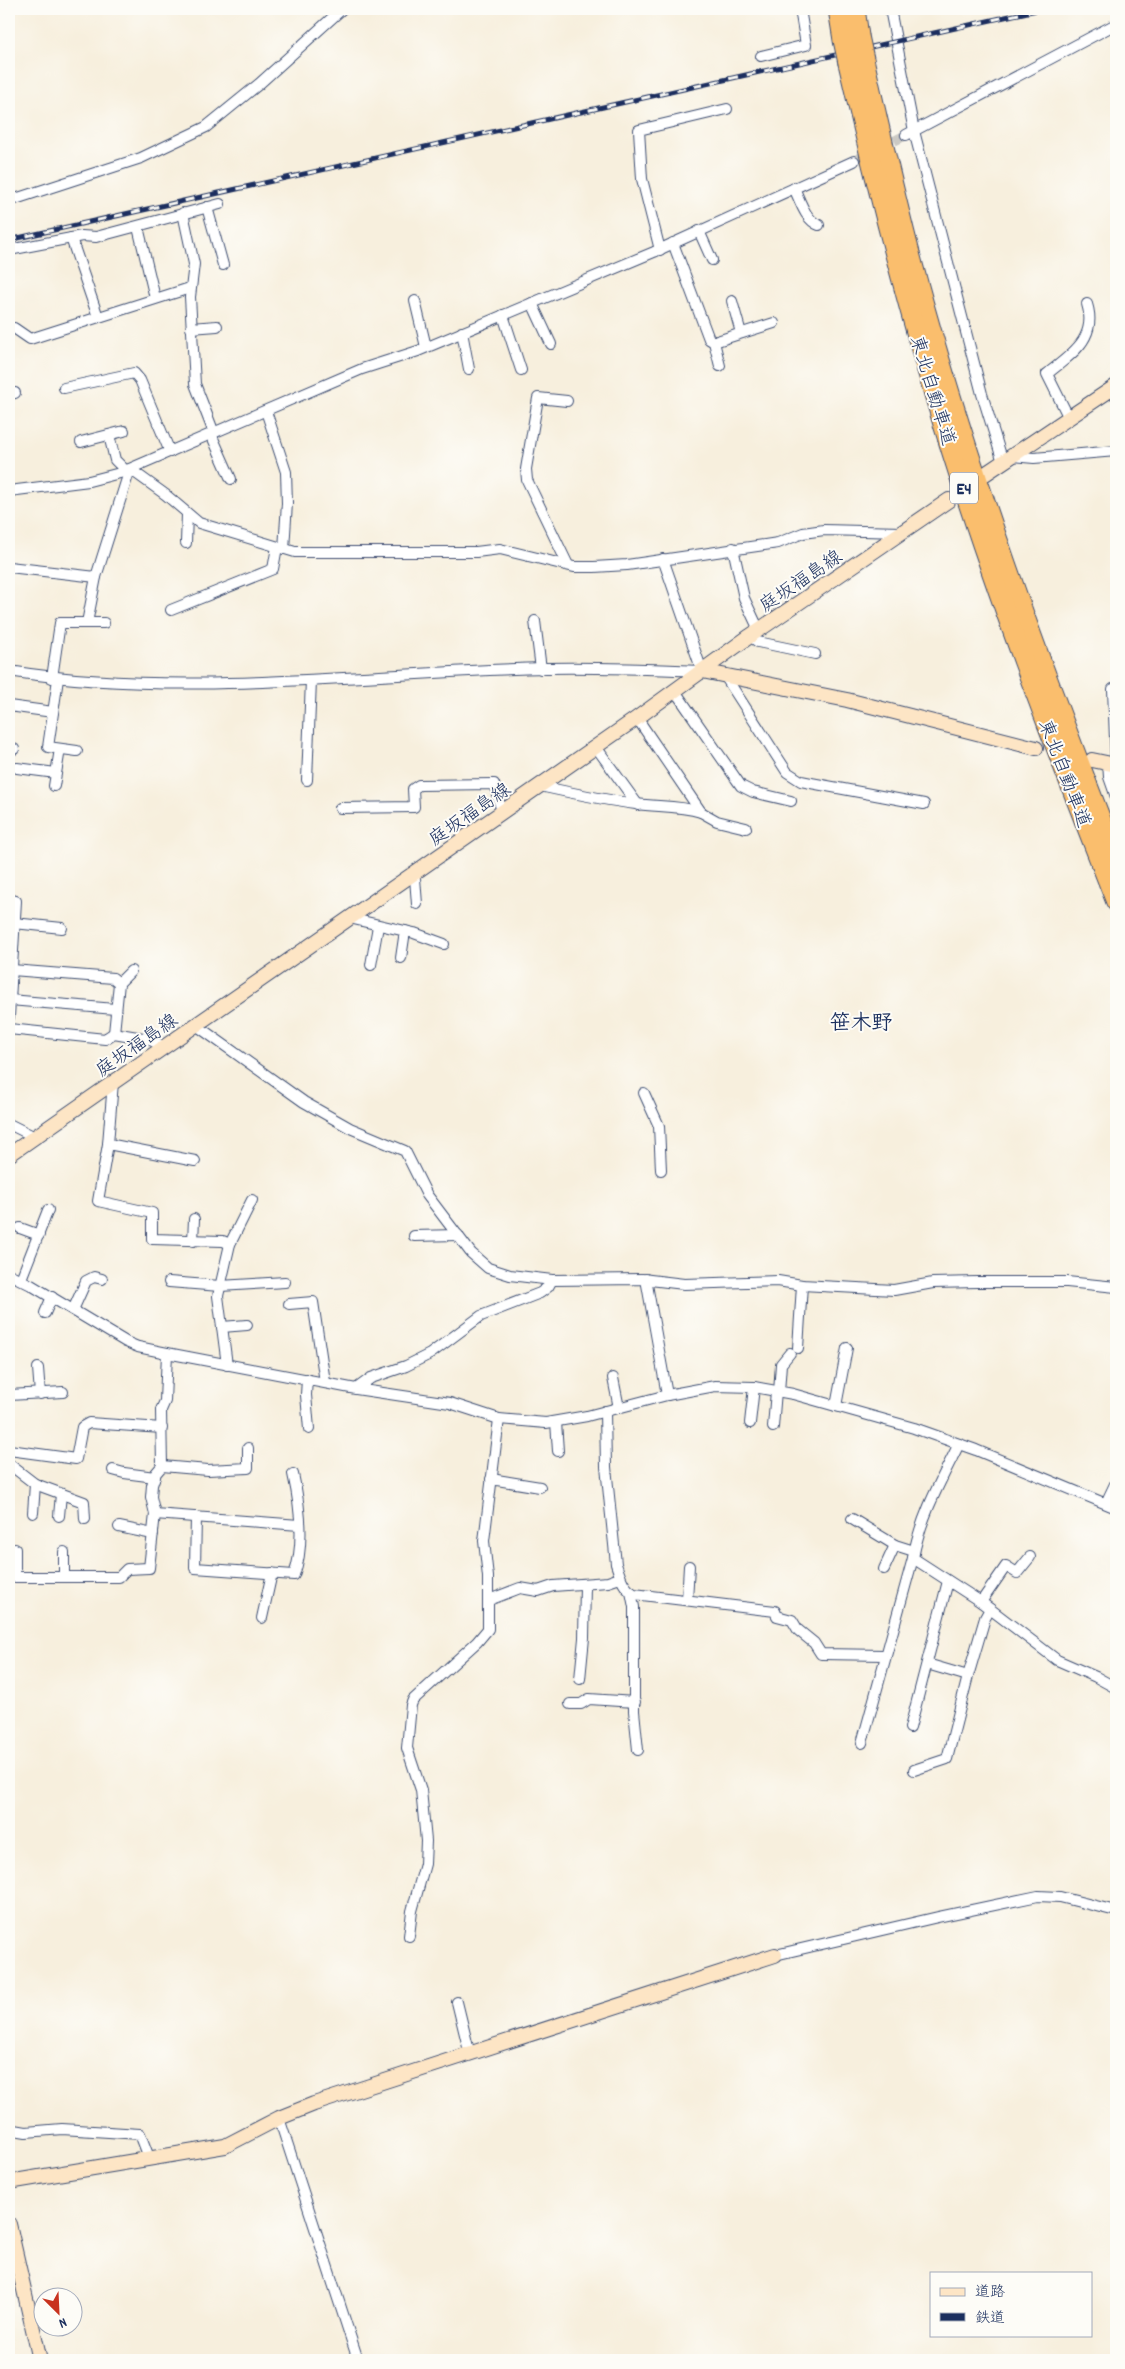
<svg xmlns="http://www.w3.org/2000/svg" width="1125" height="2369" font-family="Dekko,'Klee One',sans-serif">
  <style>
    .lines { fill: none; stroke-linecap: round; stroke-linejoin: round }
    .street-tunnel { stroke: #cbc9c4; stroke-width: 10; stroke-dasharray: 10 5; stroke-linecap: butt }
    .street-casing { stroke: #3c4c71; stroke-width: 12 }
    .secondary-casing { stroke: #3c4c71; stroke-width: 16 }
    .highway-casing { stroke: #3c4c71; stroke-width: 21 }
    .street { stroke: #fff; stroke-width: 10 }
    .secondary { stroke: #fde5c5; stroke-width: 14 }
    .highway { stroke: #fabe6d; stroke-width: 19 }
    .rail-casing { stroke: #1b2f5e; stroke-width: 5 }
    .rail { stroke: #fdfcf7; stroke-width: 3; stroke-dasharray: 9; stroke-linecap: butt }
    .highway-bridge-casing { stroke: #3c4c71; stroke-width: 21; stroke-linecap: butt }
    .highway-bridge { stroke: #fabe6d; stroke-width: 19 }
    .labels { text-anchor: middle; stroke-width: 4; stroke-linejoin: round; paint-order: stroke }
    .shield { fill: #fdfcf7; stroke: #5f6c8c; stroke-width: 1 }
    .shield-label { font-size: 18px; font-weight: bold; fill: #1b2f5e }
    .street-label { font-size: 19px; fill: #1b2f5e; stroke: #fdfcf7 }
    .quarter-label { font-size: 21px; font-weight: bold; fill: #1b2f5e; stroke: #fdfcf7 }
  </style>
  <rect width="100%" height="100%" fill="#fdfcf7"/>
  <filter id="ink" filterUnits="userSpaceOnUse"><feTurbulence type="fractalNoise" baseFrequency=".02" numOctaves="2"/><feDisplacementMap in="SourceGraphic" scale="10" xChannelSelector="R" yChannelSelector="G"/><feConvolveMatrix kernelMatrix="1 2 1 2 8 2 1 2 1" color-interpolation-filters="sRGB"/></filter>
  <filter id="wash" filterUnits="userSpaceOnUse"><feTurbulence type="fractalNoise" baseFrequency=".0096" numOctaves="4" result="noise"/><feDisplacementMap in="SourceGraphic" scale="20" xChannelSelector="R" yChannelSelector="G"/><feGaussianBlur stdDeviation="1.12" result="paint"/><feColorMatrix in="noise" values="0 0 0 0 0 0 0 0 0 0 0 0 0 0 0 0 0 1.4 0 .05"/><feComposite in="paint" operator="in"/></filter>
  <g filter="url(#wash)">
    <rect width="100%" height="100%" fill="#f7efdd"/>
  </g>
  <g filter="url(#ink)">
    <g class="lines">
      <!-- street-tunnel -->
      <polyline class="street-tunnel" points="854,161 906,135"/>
      <defs>
        <g id="street">
          <polyline points="890,9 914,131 982,394 1003,462"/>
          <polyline points="761,56 806,45 800,9"/>
          <polyline points="906,135 1116,24"/>
          <path d="M 794,188 C 800,200 805,220 819,225"/>
          <polyline points="9,201 141,158 206,127 259,84 342,9"/>
          <polyline points="207,207 223,265"/>
          <polyline points="183,213 194,264 190,297 195,384 214,433"/>
          <polyline points="138,227 155,298"/>
          <polyline points="699,231 712,260"/>
          <polyline points="71,238 98,317"/>
          <polyline points="673,243 709,339 714,342 720,366"/>
          <polyline points="9,250 82,236 96,237 220,204"/>
          <polyline points="660,250 642,179 639,130 727,109"/>
          <polyline points="415,301 426,347"/>
          <polyline points="732,301 741,333"/>
          <polyline points="532,303 551,344"/>
          <polyline points="503,315 521,370"/>
          <polyline points="191,328 217,326"/>
          <polyline points="9,329 14,328 30,339 190,288"/>
          <polyline points="462,332 469,369"/>
          <polyline points="714,342 774,323"/>
          <polyline points="64,388 134,373 140,380 170,452"/>
          <polyline points="9,394 15,393"/>
          <polyline points="567,401 538,398 526,469 527,480 568,565"/>
          <polyline points="266,411 286,472 287,503 284,549"/>
          <path d="M 1069,418 L 1047,374 C 1070,355 1098,339 1087,304"/>
          <polyline points="211,434 231,479"/>
          <polyline points="109,435 115,460 126,471"/>
          <polyline points="81,442 124,431"/>
          <polyline points="1012,456 1034,458 1116,451"/>
          <polyline points="9,491 89,481 120,473 362,369 418,351 654,252 854,161"/>
          <polyline points="186,543 187,514"/>
          <polyline points="733,548 744,598 759,630"/>
          <polyline points="9,567 96,577"/>
          <polyline points="171,610 273,569 277,547"/>
          <polyline points="535,621 541,669"/>
          <polyline points="87,623 96,577 130,469 166,495 199,523 295,552 476,552 500,549 574,567 594,567 627,565 778,543 803,533 824,530 902,532"/>
          <polyline points="750,636 758,642 815,654"/>
          <path d="M 9,671 C 187,699 368,672 547,668 C 599,667 651,669 702,671 L 663,559"/>
          <polyline points="725,676 787,772 801,781 811,783 924,804"/>
          <polyline points="52,678 60,623 104,623"/>
          <polyline points="58,679 48,747 77,751"/>
          <polyline points="675,691 741,786 753,792 791,801"/>
          <polyline points="9,706 53,712"/>
          <polyline points="637,718 701,812 717,821 746,828"/>
          <polyline points="596,747 638,805"/>
          <polyline points="9,749 14,749"/>
          <polyline points="1108,763 1109,777 1116,797"/>
          <polyline points="1116,765 1113,689 1116,689"/>
          <polyline points="17,768 56,773"/>
          <polyline points="307,780 311,680"/>
          <polyline points="54,786 60,749"/>
          <path d="M 540,786 C 572,793 603,800 636,804 C 658,807 679,805 701,812"/>
          <polyline points="340,808 414,807 413,789 419,785 494,784 502,812"/>
          <polyline points="413,874 415,878 417,904"/>
          <polyline points="9,899 16,901 9,1017"/>
          <polyline points="349,918 414,933 444,944"/>
          <polyline points="14,923 62,928"/>
          <polyline points="401,958 405,931"/>
          <polyline points="371,965 378,926"/>
          <polyline points="12,970 113,978 119,983 114,1033"/>
          <polyline points="119,983 131,971"/>
          <polyline points="10,1000 115,1009"/>
          <polyline points="196,1025 304,1102 350,1128 405,1151 427,1195 471,1253 488,1268 510,1275 552,1280 642,1279 684,1284 778,1281 802,1285 894,1290 933,1283 977,1282 1067,1282 1116,1287"/>
          <polyline points="9,1029 105,1039 114,1033 149,1039 164,1047"/>
          <polyline points="113,1082 108,1144 98,1201 152,1213 152,1239 223,1241 230,1244"/>
          <polyline points="644,1093 659,1126 661,1170"/>
          <polyline points="9,1124 35,1137"/>
          <polyline points="108,1144 195,1161"/>
          <polyline points="20,1228 39,1235"/>
          <polyline points="414,1236 458,1235"/>
          <polyline points="193,1241 194,1219"/>
          <polyline points="9,1274 31,1285 126,1342 138,1347 167,1353 356,1389 450,1403 499,1419 546,1423 587,1416 667,1395 715,1386 754,1387 793,1394 914,1428 976,1450 1116,1508"/>
          <polyline points="21,1279 48,1210"/>
          <polyline points="646,1279 667,1395"/>
          <polyline points="169,1282 220,1286 285,1282"/>
          <polyline points="289,1304 313,1302 325,1382"/>
          <polyline points="73,1310 86,1281 94,1277 102,1279"/>
          <polyline points="45,1313 52,1297"/>
          <polyline points="222,1327 247,1325"/>
          <polyline points="798,1348 802,1285"/>
          <polyline points="227,1365 218,1296 230,1244 252,1200"/>
          <polyline points="38,1368 40,1394"/>
          <polyline points="613,1378 619,1408"/>
          <polyline points="307,1379 306,1395 309,1429"/>
          <polyline points="356,1389 371,1378 406,1366 430,1354 481,1316 540,1293 548,1287 552,1280"/>
          <polyline points="779,1392 781,1364 790,1353"/>
          <polyline points="9,1395 63,1392"/>
          <polyline points="836,1406 847,1348"/>
          <path d="M 605,1411 L 606,1467 L 616,1564 C 620,1576 623,1588 634,1594 L 775,1611 L 777,1616 L 792,1620 L 798,1630 L 814,1643 L 821,1654 L 885,1655"/>
          <polyline points="556,1422 558,1451"/>
          <polyline points="750,1423 754,1387"/>
          <polyline points="773,1427 776,1391"/>
          <path d="M 959,1444 C 941,1480 920,1518 913,1558 L 981,1602 L 1057,1660 L 1096,1677 L 1116,1688"/>
          <polyline points="9,1450 76,1459 82,1427 89,1423 162,1428"/>
          <polyline points="9,1464 35,1484 84,1502 85,1519"/>
          <polyline points="162,1466 208,1470 248,1468 248,1448"/>
          <polyline points="113,1470 124,1473 155,1477"/>
          <polyline points="491,1479 540,1487"/>
          <polyline points="1106,1503 1116,1482"/>
          <polyline points="33,1513 35,1484"/>
          <polyline points="155,1514 299,1525"/>
          <polyline points="59,1516 61,1494"/>
          <path d="M 196,1517 L 195,1568 L 294,1575 C 305,1545 300,1505 293,1474"/>
          <polyline points="852,1519 895,1545 914,1551"/>
          <polyline points="119,1527 153,1534"/>
          <polyline points="884,1569 895,1545"/>
          <polyline points="15,1576 15,1549"/>
          <polyline points="64,1576 64,1552"/>
          <polyline points="9,1577 119,1577 127,1569 149,1568 155,1514 151,1497 152,1485 156,1473 162,1466 161,1410 165,1401 167,1353"/>
          <polyline points="631,1592 634,1607 634,1711 638,1750"/>
          <polyline points="489,1600 520,1588 538,1591 553,1586 608,1582 620,1578"/>
          <polyline points="687,1600 689,1566"/>
          <polyline points="981,1602 1006,1566 1017,1573 1030,1557"/>
          <polyline points="262,1618 272,1573"/>
          <polyline points="927,1664 968,1676"/>
          <polyline points="580,1679 584,1638 585,1584"/>
          <polyline points="570,1704 581,1704 589,1699 635,1702"/>
          <polyline points="910,1728 948,1581"/>
          <polyline points="862,1743 913,1558"/>
          <polyline points="914,1770 947,1759 968,1676 985,1618 990,1609"/>
          <polyline points="409,1936 412,1911 425,1864 426,1841 421,1790 407,1748 411,1705 413,1700 477,1642 488,1629 488,1577 484,1541 499,1419"/>
          <polyline points="775,1955 938,1917 1038,1896 1060,1897 1116,1911"/>
          <polyline points="457,2002 470,2055"/>
          <polyline points="279,2118 358,2360"/>
          <polyline points="9,2129 26,2132 62,2129 140,2134 150,2160"/>
        </g>
        <g id="secondary">
          <polyline points="985,474 1116,386"/>
          <polyline points="702,671 847,700 1036,748"/>
          <polyline points="1092,760 1116,765"/>
          <polyline points="9,1155 637,718 750,636 949,500"/>
          <polyline points="9,2182 225,2146 279,2118 314,2104 775,1955"/>
          <polyline points="9,2224 40,2360"/>
        </g>
        <g id="highway">
          <polyline points="838,9 843,40"/>
          <polyline points="855,9 859,36"/>
          <path d="M 864,59 C 880,130 896,202 915,272 C 969,472 1041,666 1116,858"/>
          <path d="M 848,63 C 880,203 916,342 960,478 C 1006,621 1061,762 1116,902"/>
        </g>
      </defs>
      <!-- street casing -->
      <use href="#street" class="street-casing"/>
      <!-- secondary casing -->
      <use href="#secondary" class="secondary-casing"/>
      <!-- highway casing -->
      <use href="#highway" class="highway-casing"/>
      <!-- street -->
      <use href="#street" class="street"/>
      <!-- secondary -->
      <use href="#secondary" class="secondary"/>
      <!-- highway -->
      <use href="#highway" class="highway"/>
      <defs>
        <polyline id="rail" points="9,240 1041,9"/>
      </defs>
      <!-- rail casing -->
      <use href="#rail" class="rail-casing"/>
      <!-- rail -->
      <use href="#rail" class="rail"/>
      <defs>
        <g id="highway-bridge">
          <polyline points="859,36 864,59"/>
          <polyline points="843,40 848,63"/>
        </g>
      </defs>
      <!-- highway-bridge casing -->
      <use href="#highway-bridge" class="highway-bridge-casing"/>
      <!-- highway-bridge -->
      <use href="#highway-bridge" class="highway-bridge"/>
    </g>
  </g>
  <g class="labels">
    <!-- shield labels -->
    <rect class="shield" x="950" y="472.5" width="28" height="31" rx="4"/>
    <g class="shield-label">
      <text x="964" y="494">E4</text>
    </g>
    <!-- street labels -->
    <g class="street-label">
      <text transform="translate(934 390) rotate(73)" y="7">東北自動車道</text>
      <text transform="translate(800 580) rotate(-34)" y="7">庭坂福島線</text>
      <text transform="translate(1066 773) rotate(69)" y="7">東北自動車道</text>
      <text transform="translate(469 813) rotate(-35)" y="7">庭坂福島線</text>
      <text transform="translate(136 1044) rotate(-35)" y="7">庭坂福島線</text>
    </g>
    <!-- quarter labels -->
    <g class="quarter-label">
      <text x="861" y="1029">笹木野</text>
    </g>
  </g>
  <!-- margin -->
  <rect width="1125" height="2369" fill="none" stroke="#fdfcf7" stroke-width="30"/>
  <!-- legend -->
  <rect x="930" y="2272" width="162" height="65" fill="#fdfcf7" stroke="#a3aaba"/>
  <rect x="940" y="2288" width="25" height="8" fill="#fde5c5" stroke="#a3aaba"/>
  <text x="975" y="2296" font-size="15" fill="#1b2f5e">道路</text>
  <rect x="940" y="2313" width="25" height="8" fill="#1b2f5e" stroke="#a3aaba"/>
  <text x="975" y="2322" font-size="15" fill="#1b2f5e">鉄道</text>
  <!-- north arrow -->
  <g transform="translate(58 2312) rotate(156)"><circle r="24" fill="#fdfcf7" stroke="#a3aaba"/>
  <path d="M0-4L9 19L0 12L-9 19Z" fill="#c8321e"/>
  <text y="-8" font-size="14" font-weight="bold" text-anchor="middle" fill="#1b2f5e">N</text>
  </g>
</svg>
